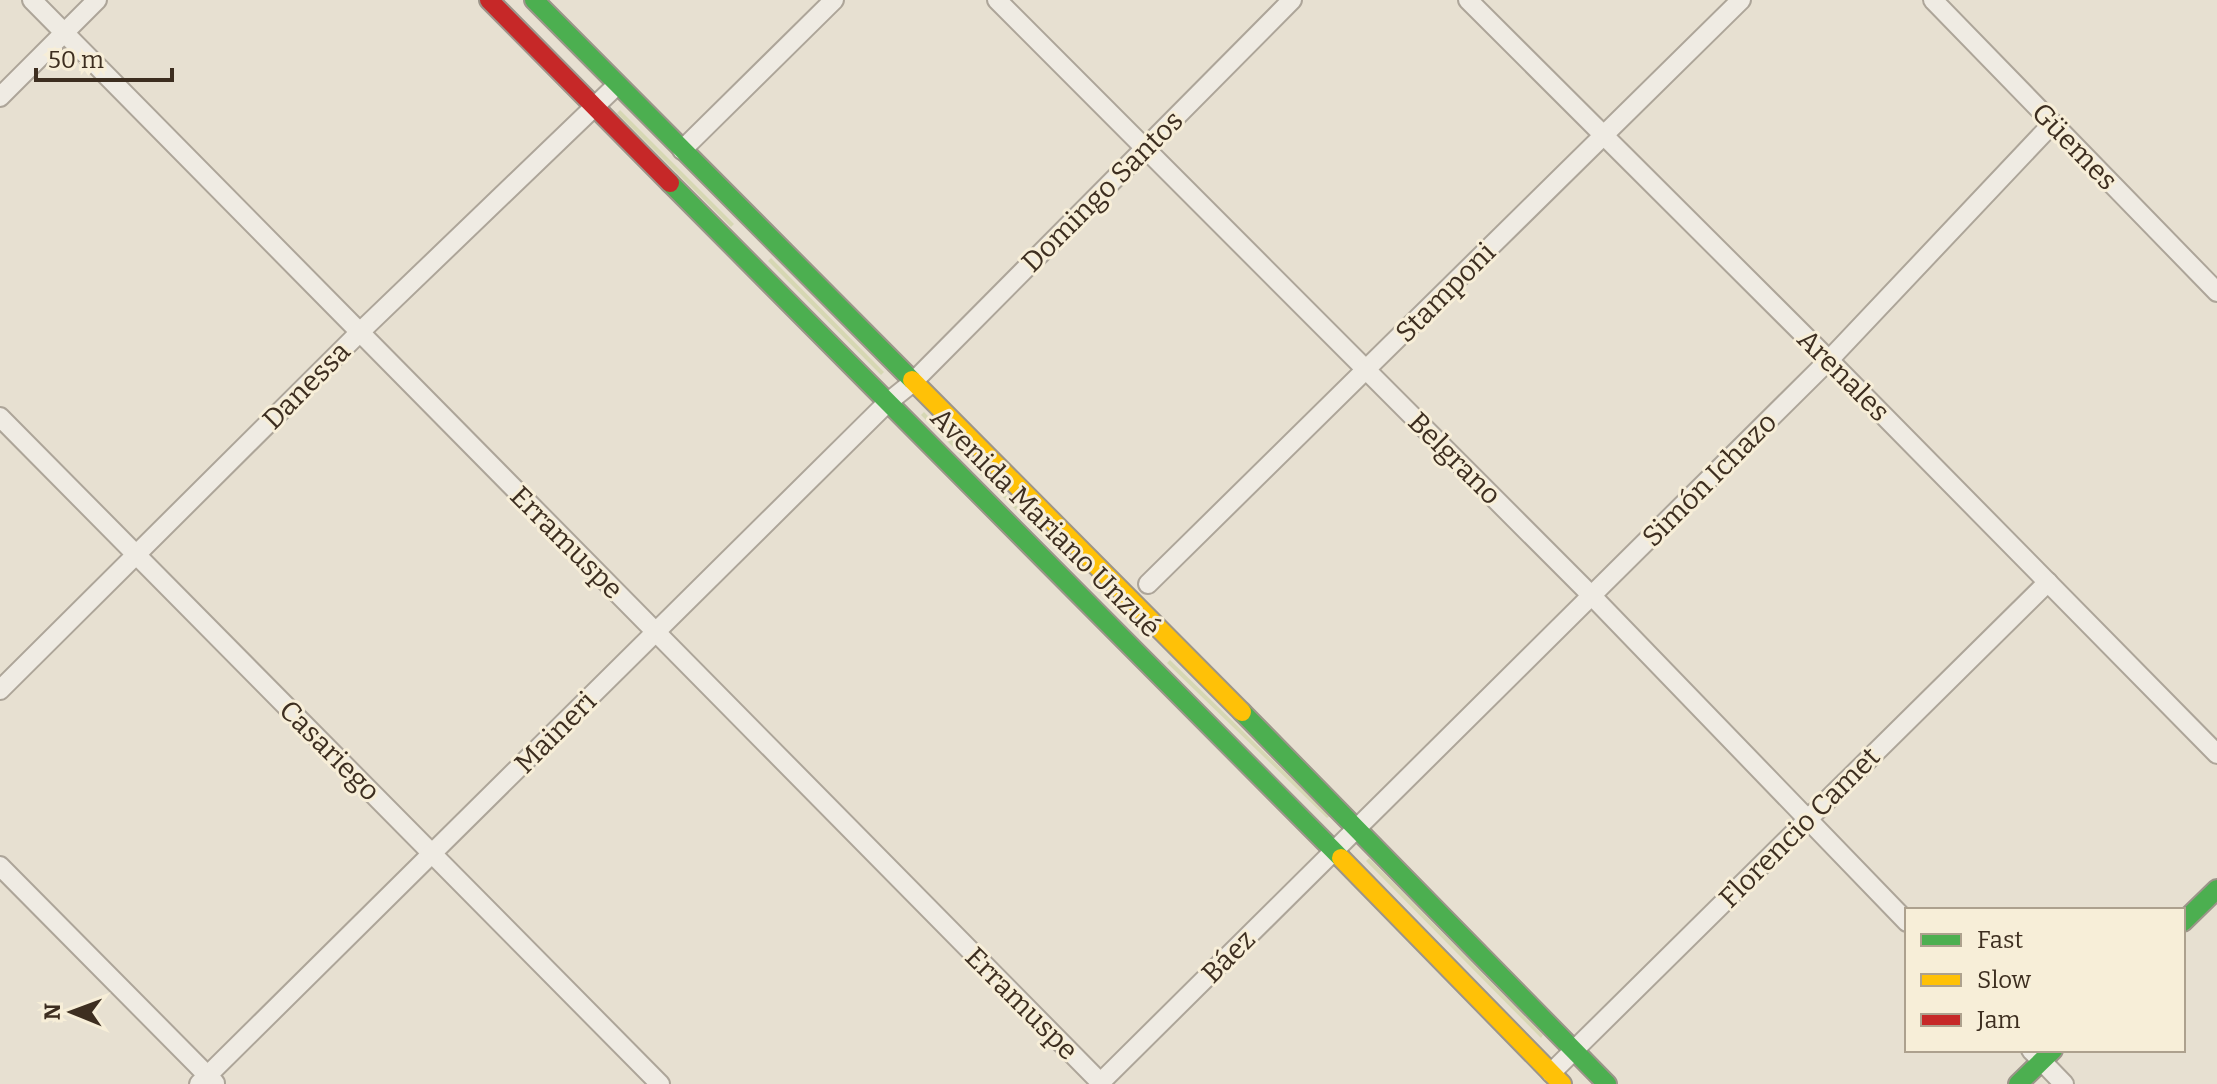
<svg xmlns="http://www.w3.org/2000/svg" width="2217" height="1084" font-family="Bitter,serif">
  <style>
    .green { fill: #d6d7b3 }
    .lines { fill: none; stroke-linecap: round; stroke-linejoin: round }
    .street-casing { stroke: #ada599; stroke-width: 22 }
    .fast-casing { stroke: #9c958a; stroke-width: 22 }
    .slow-casing { stroke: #9c958a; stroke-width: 22 }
    .jam-casing { stroke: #9c958a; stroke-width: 22 }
    .street { stroke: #efebe3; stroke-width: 18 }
    .fast { stroke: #4caf50; stroke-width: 18 }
    .slow { stroke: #ffc107; stroke-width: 18 }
    .jam { stroke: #c62828; stroke-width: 18 }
    .labels { text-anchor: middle; stroke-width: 6; stroke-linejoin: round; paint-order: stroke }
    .street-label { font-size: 28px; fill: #3d2e20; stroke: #f7eed8 }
  </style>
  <rect width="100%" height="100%" fill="#e7e0d1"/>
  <!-- green -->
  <g class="green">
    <polygon points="620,110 734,224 731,227 617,113"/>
    <polygon points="771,258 884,372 881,375 768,261"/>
    <polygon points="924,412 1062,552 1060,554 921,415"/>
    <polygon points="1170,660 1330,816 1327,818 1167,663"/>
    <polygon points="1369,858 1543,1035 1541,1038 1366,861"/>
  </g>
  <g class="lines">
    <defs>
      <g id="street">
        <polyline points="32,0 1102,1084"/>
        <polyline points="997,0 1592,596 1907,922"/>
        <polyline points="1468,0 1829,360 2217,754"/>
        <polyline points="1933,0 2217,292"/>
        <polyline points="0,97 97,0"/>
        <polyline points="682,150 834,0"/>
        <polyline points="0,417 660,1084"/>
        <polyline points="1148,584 1741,0"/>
        <polyline points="0,690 360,332 617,85"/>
        <polyline points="0,866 215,1083"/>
        <polyline points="2031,1050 2064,1084"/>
        <polyline points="1551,1073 2048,582"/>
        <polyline points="199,1084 887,403 912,383 1292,0"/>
        <polyline points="1099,1084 1829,360 2053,123"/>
      </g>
      <g id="fast">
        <polyline points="534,0 912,380"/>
        <polyline points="670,183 1341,858"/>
        <polyline points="1242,712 1607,1084"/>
        <polyline points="2183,922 2217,889"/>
        <polyline points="2018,1084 2053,1050"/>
      </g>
      <g id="slow">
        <polyline points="912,380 1242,712"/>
        <polyline points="1341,858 1562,1084"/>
      </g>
      <polyline id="jam" points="489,0 670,183"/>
    </defs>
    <!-- street casing -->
    <use href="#street" class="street-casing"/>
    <!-- fast casing -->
    <use href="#fast" class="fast-casing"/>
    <!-- slow casing -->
    <use href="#slow" class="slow-casing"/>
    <!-- jam casing -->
    <use href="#jam" class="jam-casing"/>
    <!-- street -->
    <use href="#street" class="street"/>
    <!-- fast -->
    <use href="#fast" class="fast"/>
    <!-- slow -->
    <use href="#slow" class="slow"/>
    <!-- jam -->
    <use href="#jam" class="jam"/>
  </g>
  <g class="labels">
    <!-- street labels -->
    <g class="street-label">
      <text transform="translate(2075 146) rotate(46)" y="10">Güemes</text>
      <text transform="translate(1102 191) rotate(-45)" y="10">Domingo Santos</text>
      <text transform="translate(1445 292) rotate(-45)" y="10">Stamponi</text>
      <text transform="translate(1844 375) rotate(45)" y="10">Arenales</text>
      <text transform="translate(306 385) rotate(-45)" y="10">Danessa</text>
      <text transform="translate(1455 458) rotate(45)" y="10">Belgrano</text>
      <text transform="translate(1709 479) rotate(-45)" y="10">Simón Ichazo</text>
      <text transform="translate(1046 522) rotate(45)" y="10">Avenida Mariano Unzué</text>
      <text transform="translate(567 542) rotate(45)" y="10">Erramuspe</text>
      <text transform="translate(555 732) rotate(-45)" y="10">Maineri</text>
      <text transform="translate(330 750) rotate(45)" y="10">Casariego</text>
      <text transform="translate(1799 827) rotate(-45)" y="10">Florencio Camet</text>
      <text transform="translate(1228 956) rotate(-45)" y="10">Báez</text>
      <text transform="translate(1022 1003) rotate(45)" y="10">Erramuspe</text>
    </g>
  </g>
  <!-- legend -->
  <rect x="1905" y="908" width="280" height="144" fill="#f7eed8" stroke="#ada18e" stroke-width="2"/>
  <rect x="1921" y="934" width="40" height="12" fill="#4caf50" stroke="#ada18e" stroke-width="2"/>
  <text x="1977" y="948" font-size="24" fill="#3d2e20">Fast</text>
  <rect x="1921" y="974" width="40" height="12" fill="#ffc107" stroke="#ada18e" stroke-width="2"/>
  <text x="1977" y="988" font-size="24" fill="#3d2e20">Slow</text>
  <rect x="1921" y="1014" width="40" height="12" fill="#c62828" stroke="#ada18e" stroke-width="2"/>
  <text x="1977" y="1028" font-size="24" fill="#3d2e20">Jam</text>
  <!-- north arrow -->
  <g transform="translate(72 1012) rotate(271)" stroke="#f7eed8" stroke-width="6" paint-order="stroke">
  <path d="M0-6L14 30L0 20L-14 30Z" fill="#3d2e20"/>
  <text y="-12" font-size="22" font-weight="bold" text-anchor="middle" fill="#3d2e20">N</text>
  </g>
  <!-- scale -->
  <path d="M36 68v12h136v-12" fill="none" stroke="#3d2e20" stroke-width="4"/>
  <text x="48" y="68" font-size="24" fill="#3d2e20" stroke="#f7eed8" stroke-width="6" paint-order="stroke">50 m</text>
</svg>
